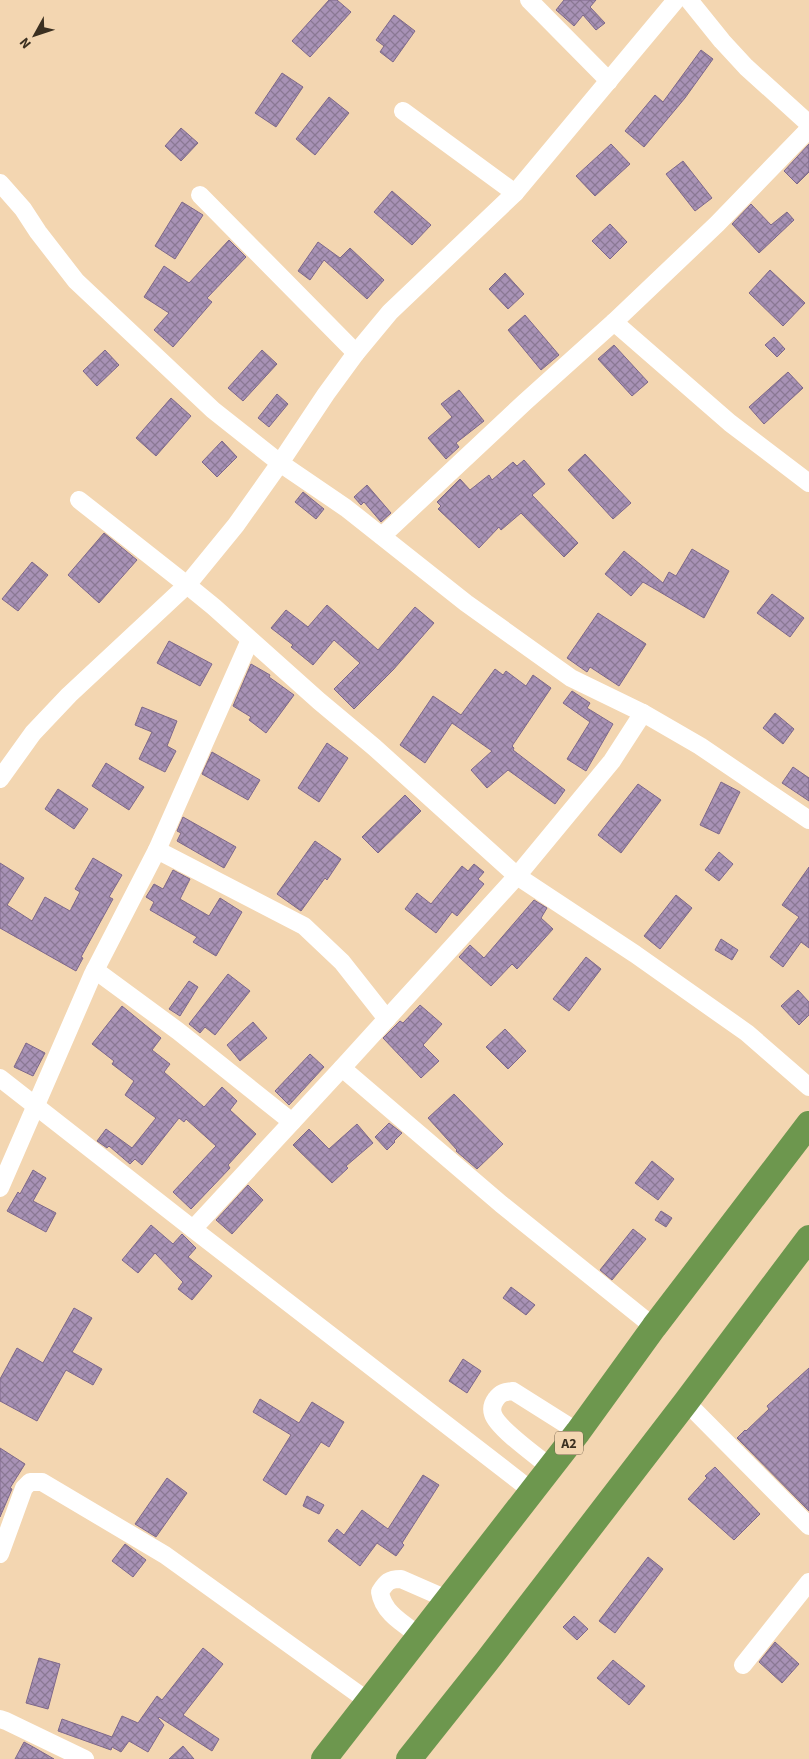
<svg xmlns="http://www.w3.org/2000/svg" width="809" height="1759" font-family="'Source Sans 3',sans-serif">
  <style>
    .building { fill: url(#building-cross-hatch); stroke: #7e688a }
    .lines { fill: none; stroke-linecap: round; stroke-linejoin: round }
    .minor { stroke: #fff; stroke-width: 18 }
    .highway { stroke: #6d974e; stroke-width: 26 }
    .labels { text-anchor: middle; stroke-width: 4.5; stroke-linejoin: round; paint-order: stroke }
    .shield { fill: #f3d6b1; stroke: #72624c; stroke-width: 1 }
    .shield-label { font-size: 14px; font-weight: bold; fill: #3b3021 }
  </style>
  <defs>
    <pattern id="building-cross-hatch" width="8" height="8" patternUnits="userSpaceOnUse" patternTransform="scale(1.25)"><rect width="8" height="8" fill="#a892b6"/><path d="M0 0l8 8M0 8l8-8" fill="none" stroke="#8a7894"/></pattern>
  </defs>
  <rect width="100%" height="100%" fill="#f3d6b1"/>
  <!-- building -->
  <g class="building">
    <polygon points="329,0 337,0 351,12 310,57 292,41"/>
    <polygon points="564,0 596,0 590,7 605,23 596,30 583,15 574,26 556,10"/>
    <polygon points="394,15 415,31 393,62 380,52 384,46 376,40"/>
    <polygon points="701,50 713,59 685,98 644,147 625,131 655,95 663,102"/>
    <polygon points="282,73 303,87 276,127 255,113"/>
    <polygon points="329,97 349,113 315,155 296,139"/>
    <polygon points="181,128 198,143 181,161 165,146"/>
    <polygon points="611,144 630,164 595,196 576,176"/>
    <polygon points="809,144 809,172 797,184 784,171"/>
    <polygon points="683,161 712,198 695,211 666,174"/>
    <polygon points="392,191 431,225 412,245 374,212"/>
    <polygon points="182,202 203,215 175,259 155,246"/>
    <polygon points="751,204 771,225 787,212 794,220 759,253 732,224"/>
    <polygon points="610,224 627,242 610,259 592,241"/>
    <polygon points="229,240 246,257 207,298 212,302 173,347 154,330 169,313 144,297 164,266 189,283"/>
    <polygon points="318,242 340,258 350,248 384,280 367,299 324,260 310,280 298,271"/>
    <polygon points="770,270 805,303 783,326 749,293"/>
    <polygon points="505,273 524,294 508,309 489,289"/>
    <polygon points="525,315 559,355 541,370 508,330"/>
    <polygon points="774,337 785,349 777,357 765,345"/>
    <polygon points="614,345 648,382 632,396 598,359"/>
    <polygon points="105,350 119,365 97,386 83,371"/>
    <polygon points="262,350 277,364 243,401 228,388"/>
    <polygon points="788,372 803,388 764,424 749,407"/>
    <polygon points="459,390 484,421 456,443 459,447 446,459 428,438 452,417 441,404"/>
    <polygon points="277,394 288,404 269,427 258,418"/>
    <polygon points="171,398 191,416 156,456 136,438"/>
    <polygon points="222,441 237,457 217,477 202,462"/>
    <polygon points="585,454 631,503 613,519 568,470"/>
    <polygon points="524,460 545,484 532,495 578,543 564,557 521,513 501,530 499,527 479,548 438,509 441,506 437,502 460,479 470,490 489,475 492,480 513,462 517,466"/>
    <polygon points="367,485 391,513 381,522 364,502 361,505 354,497"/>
    <polygon points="303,492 324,509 316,519 295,502"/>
    <polygon points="104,533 137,560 99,603 68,575"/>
    <polygon points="692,549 729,571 704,618 643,582 631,596 605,574 624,551 663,583 669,572 676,576"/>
    <polygon points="32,562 48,575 18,611 2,599"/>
    <polygon points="772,594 804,618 790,637 757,613"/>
    <polygon points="327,605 378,650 415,607 434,623 393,670 354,709 334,689 360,663 334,640 313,665 291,647 293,645 271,628 286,610 308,627"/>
    <polygon points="598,613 646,644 619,686 590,667 587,672 567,658"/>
    <polygon points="169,641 212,664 200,686 157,663"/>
    <polygon points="251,664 270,675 269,677 294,695 266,733 249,720 251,717 233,706"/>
    <polygon points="495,669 503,675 506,671 526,686 533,675 551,688 512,746 514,748 513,750 565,790 555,804 508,770 487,788 471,770 492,751 452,723 425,763 400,745 433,696 461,715"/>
    <polygon points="572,691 590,703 587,708 613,724 586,771 567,759 590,722 563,703"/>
    <polygon points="142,707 177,721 167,746 176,751 165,772 139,759 152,732 135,725"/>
    <polygon points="775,713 794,729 783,744 763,728"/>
    <polygon points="327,743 348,758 319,802 298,788"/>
    <polygon points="212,752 260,780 248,800 202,774"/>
    <polygon points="106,763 144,787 129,810 92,786"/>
    <polygon points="793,767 809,778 809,801 782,783"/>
    <polygon points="721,782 740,792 719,834 700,825"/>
    <polygon points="638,784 661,800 621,853 598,835"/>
    <polygon points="58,789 88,809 74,829 45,809"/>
    <polygon points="405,795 421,811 378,853 362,837"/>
    <polygon points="183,817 236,847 224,868 177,841 181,833 177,831"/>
    <polygon points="315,841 341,859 327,880 325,878 301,911 277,894"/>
    <polygon points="719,852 733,864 719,881 705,870"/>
    <polygon points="93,858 122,875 109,897 113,899 81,957 83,958 76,971 0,928 0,863 24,878 7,905 32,921 45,897 70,911 80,892 75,889"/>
    <polygon points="474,864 484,872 478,879 484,884 457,916 452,912 436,933 405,909 417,893 431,904 462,866 468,871"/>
    <polygon points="809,867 809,948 801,942 783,967 770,957 799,917 782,905"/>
    <polygon points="173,870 190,879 180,899 209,916 220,898 242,912 216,956 193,942 197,937 150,910 154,902 146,897 154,884 163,889"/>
    <polygon points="676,895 692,908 660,949 644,936"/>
    <polygon points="534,900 547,908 541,918 553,929 517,969 512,964 491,986 459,957 470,945 484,958"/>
    <polygon points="721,939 738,950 732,960 715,950"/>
    <polygon points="586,957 601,969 569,1011 553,999"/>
    <polygon points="228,974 250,991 215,1035 205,1027 200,1033 189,1024"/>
    <polygon points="189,981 198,987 180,1016 169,1009"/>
    <polygon points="798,990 809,1002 809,1015 799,1025 781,1006"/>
    <polygon points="420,1005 442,1024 423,1045 439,1061 421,1078 383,1038 400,1021 403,1023"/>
    <polygon points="122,1006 161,1038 152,1050 170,1064 164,1072 204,1107 222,1087 237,1101 230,1110 256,1134 228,1165 230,1168 191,1209 173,1192 216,1146 186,1119 184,1122 179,1118 142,1165 135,1159 130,1164 109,1146 107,1148 97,1141 106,1129 132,1148 156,1118 125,1095 134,1081 112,1064 114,1061 92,1044"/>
    <polygon points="253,1022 267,1038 240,1061 227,1045"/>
    <polygon points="505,1029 526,1051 508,1069 486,1047"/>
    <polygon points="26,1043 45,1053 33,1076 14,1067"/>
    <polygon points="310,1054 324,1067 289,1105 275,1091"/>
    <polygon points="454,1094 503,1144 477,1169 456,1151 457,1150 428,1118"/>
    <polygon points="389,1123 402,1133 394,1141 395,1142 387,1150 375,1137"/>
    <polygon points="357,1124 373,1143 346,1166 348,1168 332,1183 293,1145 309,1129 329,1149"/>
    <polygon points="652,1161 674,1179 658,1200 635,1183"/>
    <polygon points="33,1170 46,1178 33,1201 56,1213 46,1232 7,1211 18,1192 20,1194"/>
    <polygon points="248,1185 263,1200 232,1234 216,1220"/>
    <polygon points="661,1211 672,1218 666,1227 655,1220"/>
    <polygon points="151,1225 173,1244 182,1234 196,1248 188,1257 212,1276 192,1300 178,1289 183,1282 155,1253 138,1273 122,1260"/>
    <polygon points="633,1229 646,1239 612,1280 600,1270"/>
    <polygon points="511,1287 535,1305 526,1315 503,1298"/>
    <polygon points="74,1308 92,1318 72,1352 102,1369 93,1385 66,1370 37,1421 0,1401 0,1379 17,1348 43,1363"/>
    <polygon points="463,1359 481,1371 467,1393 449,1381"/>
    <polygon points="809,1368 809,1511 737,1438 745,1430 746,1431 769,1409 767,1406"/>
    <polygon points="260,1399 299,1423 312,1402 344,1422 329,1447 321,1442 286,1495 263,1480 291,1435 253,1412"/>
    <polygon points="0,1448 25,1464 10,1488 12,1489 0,1517"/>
    <polygon points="715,1467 760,1514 734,1540 688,1499 707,1478 705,1476"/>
    <polygon points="423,1475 439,1485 402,1543 404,1545 396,1556 377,1543 360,1566 328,1541 337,1529 344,1535 362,1510 388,1529"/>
    <polygon points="167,1478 187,1493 156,1537 135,1524"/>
    <polygon points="307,1496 324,1505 319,1514 303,1506"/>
    <polygon points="125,1544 146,1560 133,1577 112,1561"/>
    <polygon points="648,1557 663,1569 615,1633 599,1621"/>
    <polygon points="574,1616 588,1629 577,1640 563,1627"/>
    <polygon points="775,1642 799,1664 782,1683 759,1662"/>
    <polygon points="203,1648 223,1664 183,1715 219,1739 212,1751 159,1717 158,1718 164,1725 148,1752 129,1741 121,1752 112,1747 111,1750 58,1731 62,1719 112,1737 122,1716 138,1723 157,1696 162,1700"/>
    <polygon points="39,1658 60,1664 48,1709 26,1703"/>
    <polygon points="613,1660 645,1686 629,1705 597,1678"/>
    <polygon points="24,1742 35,1748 54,1759 15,1759"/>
    <polygon points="183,1746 194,1759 169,1759"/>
  </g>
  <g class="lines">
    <!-- minor -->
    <g class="minor">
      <polyline points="529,0 609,81"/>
      <polyline points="676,0 515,193 390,312 356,353 326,394 280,463 346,508 466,603 571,678 643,713 700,746 809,820"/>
      <polyline points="689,0 722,41 746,67 809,124"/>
      <polyline points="403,111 515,193"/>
      <polyline points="0,183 23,209 38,232 76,281 213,410 280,463 236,525 187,585 214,607 319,701 374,747 517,876 635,954 747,1033 809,1087"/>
      <polyline points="200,195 356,353"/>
      <polyline points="614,322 717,224 809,129"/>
      <polyline points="382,536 525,402 614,322 730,423 809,483"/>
      <polyline points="0,779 33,733 69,695 187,585 79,500"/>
      <polyline points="157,850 304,926 342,962 387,1019"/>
      <polyline points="95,970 178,1031 292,1122"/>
      <polyline points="342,1068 501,1204 654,1327"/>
      <polyline points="0,1078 193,1229 532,1491"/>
      <polyline points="0,1188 92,976 157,850 250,640"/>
      <polyline points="193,1229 342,1068 517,876 612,761 643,713"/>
      <polyline points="686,1402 809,1526"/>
      <path d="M 550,1467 C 538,1457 497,1428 493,1414 C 491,1408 493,1403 496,1399 C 501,1392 505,1392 513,1391 L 578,1432"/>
      <polyline points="0,1554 24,1488 30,1482 42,1482 165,1555 368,1701"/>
      <path d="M 420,1636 C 404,1624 383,1613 380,1592 C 386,1582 389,1579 401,1579 L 449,1600"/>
      <polyline points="743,1665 809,1582"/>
      <polyline points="0,1719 6,1721 85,1759"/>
    </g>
    <!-- highway -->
    <g class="highway">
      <polyline points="324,1759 578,1432 654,1327 809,1124"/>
      <polyline points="409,1759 487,1661 686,1402 809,1238"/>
    </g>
  </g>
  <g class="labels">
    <!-- shield labels -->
    <rect class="shield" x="555" y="1431.5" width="28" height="23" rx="4"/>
    <g class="shield-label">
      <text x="569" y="1448">A2</text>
    </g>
  </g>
  <!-- north arrow -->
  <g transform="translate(35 35) rotate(230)" stroke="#f3d6b1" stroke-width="4" paint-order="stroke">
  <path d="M0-4L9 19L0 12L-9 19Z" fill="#3b3021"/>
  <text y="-8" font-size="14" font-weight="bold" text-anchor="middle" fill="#3b3021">N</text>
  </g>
</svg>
